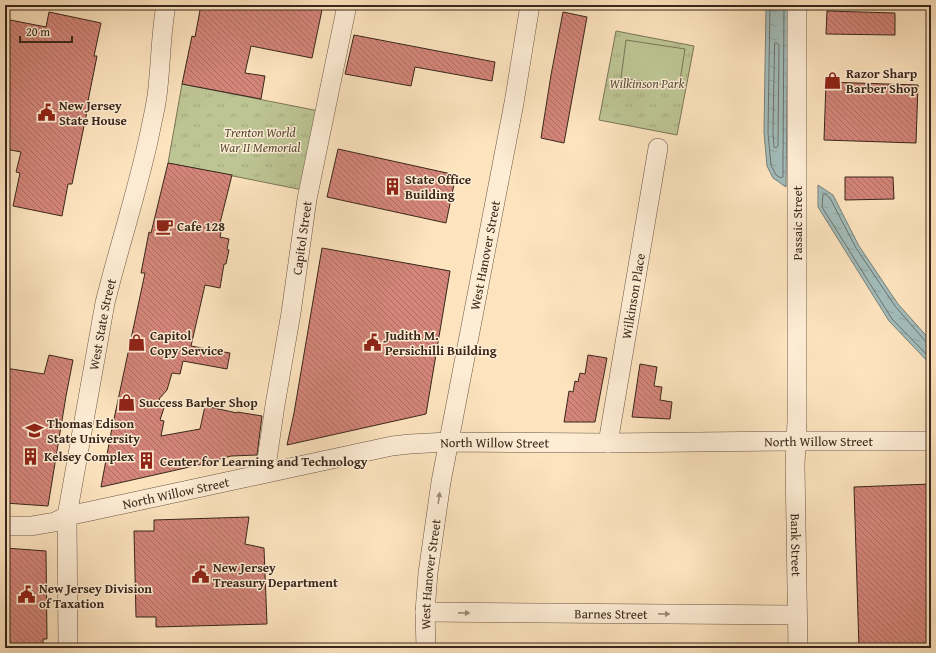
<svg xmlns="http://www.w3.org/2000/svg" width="936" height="653" font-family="'Gentium Book Plus',serif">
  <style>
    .park { fill: url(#park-tufts); stroke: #7b7658 }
    .pitch { fill: #bdc594; stroke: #7b7658 }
    .water { fill: url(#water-ripples); stroke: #78807a }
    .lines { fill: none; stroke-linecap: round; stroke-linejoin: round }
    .shore { stroke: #6e716a; stroke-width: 1 }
    .building { fill: url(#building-back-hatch); stroke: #39261b }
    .minor-casing { stroke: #6a5644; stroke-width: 20 }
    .minor { stroke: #feedd5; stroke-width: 19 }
    .oneway { fill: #9c8a78 }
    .labels { text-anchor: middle; stroke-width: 3; stroke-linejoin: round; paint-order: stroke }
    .poi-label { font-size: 13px; font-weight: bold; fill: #39261b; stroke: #feedd5; text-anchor: start }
    .park-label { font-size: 13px; font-style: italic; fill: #5a4e39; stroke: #feedd5 }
    .street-label { font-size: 13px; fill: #39261b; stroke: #feedd5 }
  </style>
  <defs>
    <pattern id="park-tufts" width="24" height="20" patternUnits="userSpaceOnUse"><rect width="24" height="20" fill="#bdc594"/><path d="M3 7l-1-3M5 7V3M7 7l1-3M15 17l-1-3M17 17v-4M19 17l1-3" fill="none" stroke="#a3a97f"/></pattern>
    <pattern id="water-ripples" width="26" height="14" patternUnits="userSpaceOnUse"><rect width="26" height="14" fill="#a2bcba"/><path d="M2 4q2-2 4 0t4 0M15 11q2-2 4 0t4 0" fill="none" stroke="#8ca19f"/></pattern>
    <pattern id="building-back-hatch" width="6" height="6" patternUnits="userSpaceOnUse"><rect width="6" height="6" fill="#d4867a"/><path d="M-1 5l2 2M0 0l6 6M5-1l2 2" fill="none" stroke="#ad6d63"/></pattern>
  </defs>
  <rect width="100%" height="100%" fill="#fde4bf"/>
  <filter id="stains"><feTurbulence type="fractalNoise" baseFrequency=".005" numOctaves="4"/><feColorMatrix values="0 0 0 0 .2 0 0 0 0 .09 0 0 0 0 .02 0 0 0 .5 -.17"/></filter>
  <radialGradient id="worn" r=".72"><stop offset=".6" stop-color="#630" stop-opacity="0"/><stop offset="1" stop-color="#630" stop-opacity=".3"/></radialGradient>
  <!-- park -->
  <g class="park">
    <polygon points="616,31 694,46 677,135 599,120"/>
    <polygon points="182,84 319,111 303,190 168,163"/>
  </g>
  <!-- pitch -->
  <polygon class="pitch" points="626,40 685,49 679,87 621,78"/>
  <!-- water -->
  <g class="water">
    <polygon points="766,5 788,5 786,187 773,178 767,166 764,133"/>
    <polygon points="818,185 833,195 859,246 898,304 931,341 931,365 889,321 818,207"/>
  </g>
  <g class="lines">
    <!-- shore -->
    <g class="shore">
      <polyline points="770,5 768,133 771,165 776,175 781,178 783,177 783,163 784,5"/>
      <polygon points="775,43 777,43 779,45 778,146 776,148 774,147 773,133"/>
      <polyline points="931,344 926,342 895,306 856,248 830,198 825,194 823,194 822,207 892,319 931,359"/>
    </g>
  </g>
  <!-- building -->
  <g class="building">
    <polygon points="201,5 323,5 312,58 251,46 245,73 265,76 261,99 182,84 192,36 195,37"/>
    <polygon points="827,11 895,13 895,35 826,34"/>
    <polygon points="49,12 101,23 94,56 97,56 88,101 89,102 72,184 68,184 62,216 13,206 20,173 16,172 21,152 5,149 5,19 46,27"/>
    <polygon points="563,12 587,17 564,143 541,138 551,75"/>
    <polygon points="354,35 495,62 492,81 415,67 411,86 345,74"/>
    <polygon points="826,82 918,85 916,143 824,140"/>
    <polygon points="338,149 456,175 446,223 327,197"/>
    <polygon points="168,163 232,175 218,231 221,232 220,237 229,239 227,249 229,250 226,264 224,264 220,288 205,285 191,346 230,353 227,369 183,361 180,374 172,373 167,390 159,399 165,405 160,420 164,421 161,436 200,429 205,406 237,413 237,412 262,416 257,455 231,456 203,464 101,487 111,433 145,273 141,273 149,232 151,233"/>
    <polygon points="845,177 893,177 894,199 845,200"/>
    <polygon points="322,248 450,271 426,414 287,445 294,413"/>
    <polygon points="49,355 73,360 66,396 48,506 5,503 5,368 44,374"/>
    <polygon points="588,355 607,358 595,422 564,422 569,391 573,392 575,381 578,382 580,373 585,374"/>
    <polygon points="640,364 657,367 654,386 662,387 660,400 672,402 670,419 632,417"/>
    <polygon points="931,484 931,648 859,648 854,487"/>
    <polygon points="249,517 245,544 264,548 267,624 156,627 156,617 136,617 134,531 154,531 154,520"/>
    <polygon points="5,548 46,551 47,639 43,639 43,648 5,648"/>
  </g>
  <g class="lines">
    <defs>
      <g id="minor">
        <path id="s1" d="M 797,5 L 797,421 L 795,465 L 798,648"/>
        <path id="s2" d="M 608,443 L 658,148"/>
        <path id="s3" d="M 265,473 L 275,405 L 291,313 L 307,199 L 347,5"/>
        <path id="s4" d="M 5,526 L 31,526 L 55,522 L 67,516 L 91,511 L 392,446 L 410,444 L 448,442 L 608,443 L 795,441 L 931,441"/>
        <path id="s5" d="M 425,612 L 797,615"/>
        <path id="s6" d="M 68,648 L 67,516 L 105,303 C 119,246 138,190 150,132 C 153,117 157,102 158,87 C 161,60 161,32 166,5"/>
        <path id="s7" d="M 426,648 L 425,612 L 428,573 L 441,482 L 514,103 L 530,5"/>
      </g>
    </defs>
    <!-- minor casing -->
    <use href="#minor" class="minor-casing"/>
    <!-- minor -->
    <use href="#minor" class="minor"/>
  </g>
  <!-- one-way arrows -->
  <defs><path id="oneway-solid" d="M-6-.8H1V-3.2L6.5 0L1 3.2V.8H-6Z"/></defs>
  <g class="oneway">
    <use href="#oneway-solid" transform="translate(439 498) rotate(-82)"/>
    <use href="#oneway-solid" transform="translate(464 613) rotate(1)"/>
    <use href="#oneway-solid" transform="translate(664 614) rotate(1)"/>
  </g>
  <!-- icons -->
  <defs>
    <symbol id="shop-bare" viewBox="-9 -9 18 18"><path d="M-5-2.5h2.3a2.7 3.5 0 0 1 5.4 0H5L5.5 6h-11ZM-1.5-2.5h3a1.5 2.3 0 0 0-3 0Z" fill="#8f2418" stroke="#feedd5" stroke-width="2.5" paint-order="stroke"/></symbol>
    <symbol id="civic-bare" viewBox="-9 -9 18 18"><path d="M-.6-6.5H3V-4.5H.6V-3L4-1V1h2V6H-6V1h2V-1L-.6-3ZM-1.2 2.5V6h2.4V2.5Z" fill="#8f2418" stroke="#feedd5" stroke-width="2.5" paint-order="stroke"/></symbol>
    <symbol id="building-bare" viewBox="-9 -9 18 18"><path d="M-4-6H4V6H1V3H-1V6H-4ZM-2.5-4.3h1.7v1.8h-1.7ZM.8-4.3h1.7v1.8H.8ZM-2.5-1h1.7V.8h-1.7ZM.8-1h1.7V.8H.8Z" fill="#8f2418" stroke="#feedd5" stroke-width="2.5" paint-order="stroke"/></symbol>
    <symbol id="cafe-bare" viewBox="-9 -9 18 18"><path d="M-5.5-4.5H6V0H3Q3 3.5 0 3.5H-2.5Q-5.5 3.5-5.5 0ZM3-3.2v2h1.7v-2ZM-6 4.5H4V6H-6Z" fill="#8f2418" stroke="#feedd5" stroke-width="2.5" paint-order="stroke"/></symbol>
    <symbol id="university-bare" viewBox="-9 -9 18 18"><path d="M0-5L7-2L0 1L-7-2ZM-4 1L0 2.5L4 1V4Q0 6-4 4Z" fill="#8f2418" stroke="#feedd5" stroke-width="2.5" paint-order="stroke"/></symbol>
  </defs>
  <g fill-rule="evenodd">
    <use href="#shop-bare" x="820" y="68" width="25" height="25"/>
    <use href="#civic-bare" x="34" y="100" width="25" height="25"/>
    <use href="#building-bare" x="380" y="174" width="25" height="25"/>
    <use href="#cafe-bare" x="152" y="214" width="25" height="25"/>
    <use href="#shop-bare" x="124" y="330" width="25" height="25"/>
    <use href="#civic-bare" x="360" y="330" width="25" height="25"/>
    <use href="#shop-bare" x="114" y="390" width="25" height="25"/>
    <use href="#university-bare" x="22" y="418" width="25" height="25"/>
    <use href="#building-bare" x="18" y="444" width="25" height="25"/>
    <use href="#building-bare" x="134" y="448" width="25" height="25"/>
    <use href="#civic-bare" x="188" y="562" width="25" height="25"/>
    <use href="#civic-bare" x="14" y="582" width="25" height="25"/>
  </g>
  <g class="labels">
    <!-- poi labels -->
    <g class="poi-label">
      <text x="846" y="78">Razor Sharp<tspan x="846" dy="15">Barber Shop</tspan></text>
      <text x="59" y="110">New Jersey<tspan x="59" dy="15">State House</tspan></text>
      <text x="405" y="184">State Office<tspan x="405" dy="15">Building</tspan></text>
      <text x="177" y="231">Cafe 128</text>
      <text x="150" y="340">Capitol<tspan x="150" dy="15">Copy Service</tspan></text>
      <text x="385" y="340">Judith M.<tspan x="385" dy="15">Persichilli Building</tspan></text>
      <text x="139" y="407">Success Barber Shop</text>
      <text x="47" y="428">Thomas Edison<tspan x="47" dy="15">State University</tspan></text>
      <text x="44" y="461">Kelsey Complex</text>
      <text x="160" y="466">Center for Learning and Technology</text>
      <text x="213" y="572">New Jersey<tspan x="213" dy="15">Treasury Department</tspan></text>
      <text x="39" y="593">New Jersey Division<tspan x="39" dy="15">of Taxation</tspan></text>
    </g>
    <!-- park labels -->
    <g class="park-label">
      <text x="647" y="88">Wilkinson Park</text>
      <text x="260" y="137">Trenton World<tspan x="260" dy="15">War II Memorial</tspan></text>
    </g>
    <!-- street labels -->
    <g class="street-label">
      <text transform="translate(797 223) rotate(-90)" y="5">Passaic Street</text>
      <text dy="5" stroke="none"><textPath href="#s3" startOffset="238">Capitol Street</textPath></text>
      <text dy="5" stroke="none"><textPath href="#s7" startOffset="398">West Hanover Street</textPath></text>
      <text dy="5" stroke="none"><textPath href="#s2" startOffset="149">Wilkinson Place</textPath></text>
      <text dy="5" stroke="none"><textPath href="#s6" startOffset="327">West State Street</textPath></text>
      <text dy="5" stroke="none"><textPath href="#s4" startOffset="823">North Willow Street</textPath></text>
      <text dy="5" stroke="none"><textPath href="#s4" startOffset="499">North Willow Street</textPath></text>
      <text dy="5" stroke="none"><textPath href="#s4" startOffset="175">North Willow Street</textPath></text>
      <text dy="5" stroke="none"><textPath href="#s1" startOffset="540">Bank Street</textPath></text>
      <text dy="5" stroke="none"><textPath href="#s7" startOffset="74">West Hanover Street</textPath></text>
      <text dy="5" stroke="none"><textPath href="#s5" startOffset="186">Barnes Street</textPath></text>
    </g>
  </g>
  <!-- margin -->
  <rect width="936" height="653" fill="none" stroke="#fde4bf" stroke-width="20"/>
  <rect x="6" y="6" width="924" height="641" fill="none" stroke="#39261b" stroke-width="2"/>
  <rect x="10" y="10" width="916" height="633" fill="none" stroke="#39261b"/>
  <!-- scale -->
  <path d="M20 36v6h52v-6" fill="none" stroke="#39261b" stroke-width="2"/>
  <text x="26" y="36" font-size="12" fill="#39261b" stroke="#feedd5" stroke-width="3" paint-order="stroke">20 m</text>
  <rect width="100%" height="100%" filter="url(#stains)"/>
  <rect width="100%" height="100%" fill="url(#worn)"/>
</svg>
